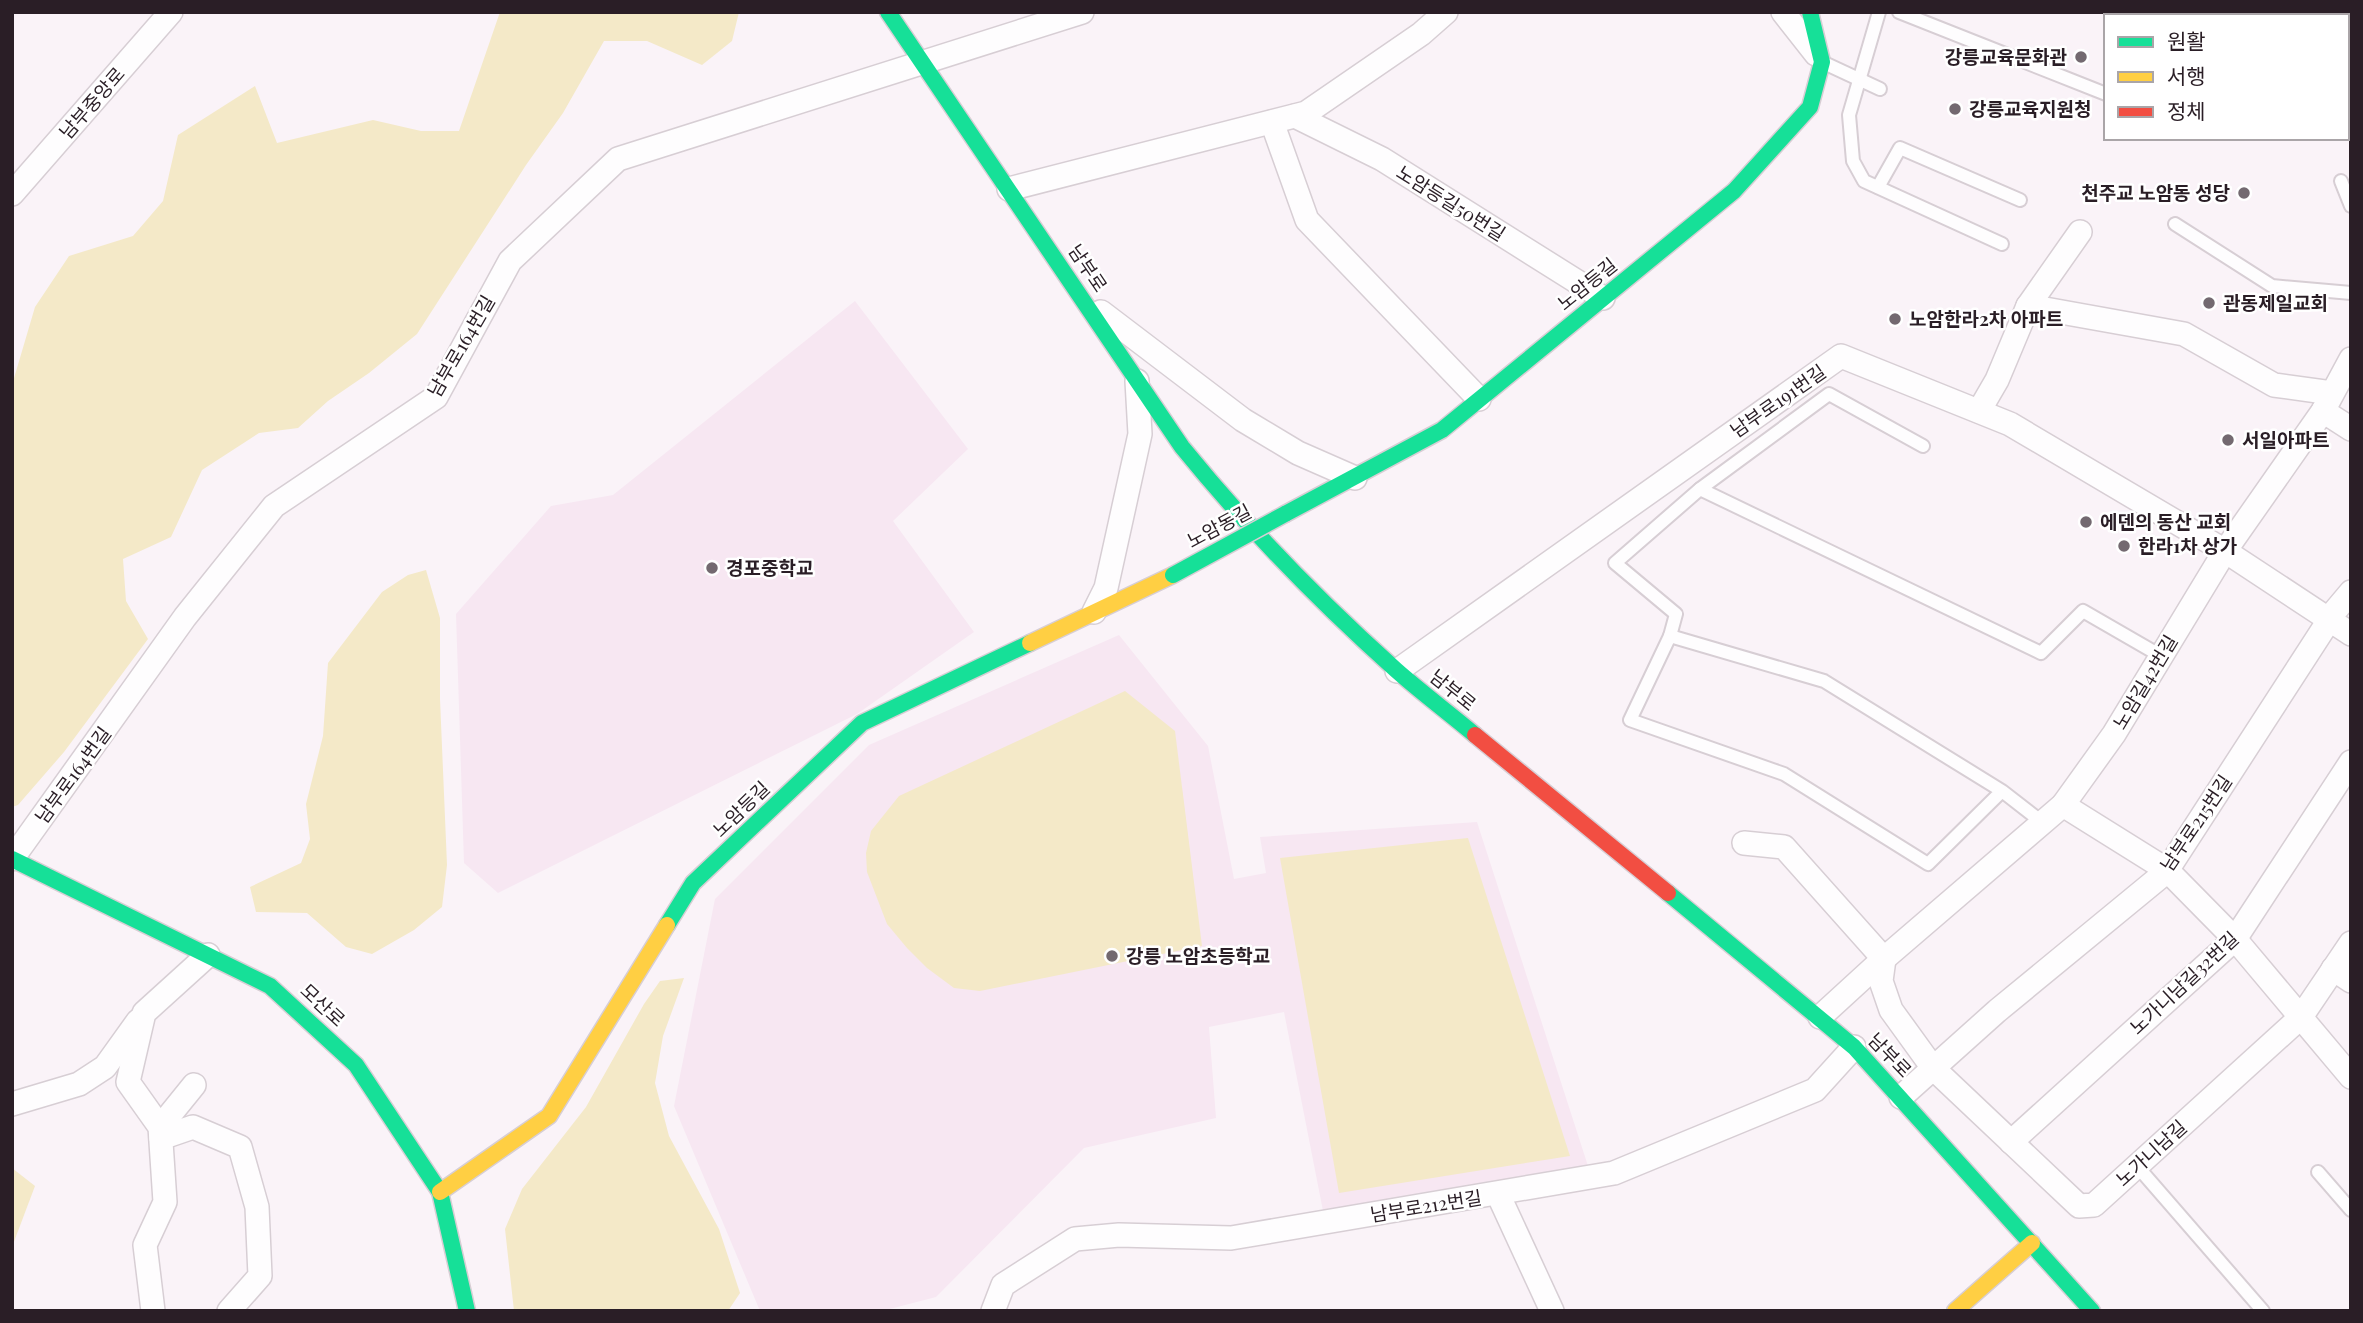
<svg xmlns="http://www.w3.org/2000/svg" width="2363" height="1323" font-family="'Playfair Display','Noto Sans KR',serif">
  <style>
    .built { fill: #f7e7f2 }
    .green { fill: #f4e9c8 }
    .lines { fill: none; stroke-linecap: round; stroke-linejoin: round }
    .lane-casing { stroke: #d7ced4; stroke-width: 16 }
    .street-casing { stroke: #d7ced4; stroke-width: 26 }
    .fast-casing { stroke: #d7ced4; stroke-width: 19 }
    .slow-casing { stroke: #d7ced4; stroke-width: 19 }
    .jam-casing { stroke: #d7ced4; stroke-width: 19 }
    .lane { stroke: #fefdfe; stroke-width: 12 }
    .street { stroke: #fefdfe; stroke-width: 23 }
    .fast { stroke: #16e098; stroke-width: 16 }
    .slow { stroke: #ffcf43; stroke-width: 16 }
    .jam { stroke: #f24e42; stroke-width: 16 }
    .fast-bridge-casing { stroke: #d7ced4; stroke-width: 19; stroke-linecap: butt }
    .fast-bridge { stroke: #16e098; stroke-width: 16 }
    .poi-dot { fill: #736970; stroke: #fff; stroke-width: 2.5 }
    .labels { text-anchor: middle; stroke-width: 5; stroke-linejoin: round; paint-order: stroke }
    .poi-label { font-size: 19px; font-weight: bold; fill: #2a1e26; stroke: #fff; text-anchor: start }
    .street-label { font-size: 19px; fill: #2a1e26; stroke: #fff }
  </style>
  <rect width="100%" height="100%" fill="#faf3f8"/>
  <!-- built -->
  <g class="built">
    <polygon points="855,301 968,449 893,521 974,632 857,714 498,893 464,863 456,614 551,506 613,495"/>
    <polygon points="1119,635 1208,746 1234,879 1266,873 1260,837 1477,822 1588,1166 1324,1216 1284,1012 1209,1027 1216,1118 1084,1148 936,1297 882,1311 760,1311 674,1106 715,899 869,745"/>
  </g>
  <!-- green -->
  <g class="green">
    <polygon points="500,12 739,12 732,41 702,65 647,41 604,41 563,113 526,165 417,334 369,373 328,401 298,428 259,433 202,470 171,537 123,559 126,601 148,639 64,752 18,805 12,807 12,385 35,307 69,256 133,236 163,201 178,135 255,86 277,143 373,120 421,131 459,131"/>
    <polygon points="426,570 440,618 440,699 447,865 442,907 414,930 372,954 346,947 307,913 256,912 250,887 301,863 310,839 306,804 323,736 328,663 382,592 408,575"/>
    <polygon points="1125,691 1175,731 1202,946 980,991 954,988 927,968 907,948 887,924 867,872 866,853 871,831 899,796"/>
    <polygon points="1468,838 1570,1156 1339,1193 1280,858"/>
    <polygon points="684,978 663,1036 655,1083 669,1136 719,1229 740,1293 728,1311 514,1311 505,1229 522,1189 586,1107 644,1004 660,981"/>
    <polygon points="12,1168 35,1186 12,1247"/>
  </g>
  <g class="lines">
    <defs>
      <g id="lane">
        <polyline points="1879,12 1849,115 1853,161 1864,181 2002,244"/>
        <polyline points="1899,12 2106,94"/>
        <polyline points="2141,16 2142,12"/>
        <polyline points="1822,62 1880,89"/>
        <polyline points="2347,92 2351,96"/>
        <polyline points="2341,181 2351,206"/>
        <polyline points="1878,187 1900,148 2020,200"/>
        <polyline points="2175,224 2272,286 2351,293"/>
        <polyline points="1700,489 1829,394 1923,446"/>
        <polyline points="1670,636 1676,614 1615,563 1700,489 2041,653 2083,611 2161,656"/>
        <polyline points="2002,791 1928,864 1784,774 1630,720 1670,636 1824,681 2002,791 2042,822"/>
        <polyline points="2137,1166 2263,1311"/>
        <polyline points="2318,1172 2351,1210"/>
      </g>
      <g id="street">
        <polyline points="1783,12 1816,54"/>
        <polyline points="2253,16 2254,12"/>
        <polyline points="1295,116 1382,159 1603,298"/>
        <polyline points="1272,122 1307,220 1479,399"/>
        <polyline points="1009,189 1306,113 1421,34 1446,12"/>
        <polyline points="12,194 171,12"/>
        <polyline points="2028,306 2184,334 2274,385 2332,393"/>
        <polyline points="1101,312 1243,420 1298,453 1355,478"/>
        <polyline points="1979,411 1997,380 2028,306 2080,232"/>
        <polyline points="2323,411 2351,429"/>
        <polyline points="1094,612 1106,588 1140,434 1137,381"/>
        <polyline points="1397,671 1841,356 2010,424 2225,551 2351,634"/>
        <polyline points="2063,805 2167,870 2235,939 2351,1077"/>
        <polyline points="1744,843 1784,847 1884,959 1881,981 1891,1010 1933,1068 2079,1206 2094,1205 2301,1017 2351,943"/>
        <polyline points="12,859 185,617 274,506 436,397 510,261 618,159 1082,12"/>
        <polyline points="2333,969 2351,981"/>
        <polyline points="1820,1017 1879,963 2063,805 2114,734 2225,551 2323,411 2351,359"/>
        <polyline points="1901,1097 1997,1011 2166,872 2335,611 2351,592"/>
        <polyline points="12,1104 79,1084 105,1067 138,1021"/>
        <polyline points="160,1127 194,1085"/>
        <polyline points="161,1138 193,1127 240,1147 257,1207 260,1276 229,1311"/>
        <polyline points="2011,1142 2235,939 2351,762"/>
        <polyline points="1498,1194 1552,1311"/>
        <polyline points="153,1311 145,1245 165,1202 160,1127 128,1082 144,1013 208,955"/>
        <polyline points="993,1311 1003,1285 1075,1239 1119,1235 1231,1238 1614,1173 1815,1090 1854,1047"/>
      </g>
      <g id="fast">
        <path d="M 888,12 L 1182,447 C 1247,527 1319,601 1396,670 C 1422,693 1449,713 1475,735"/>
        <polyline points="1285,514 1442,430 1734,191 1810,107 1822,62 1810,12"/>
        <polyline points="12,859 270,986 356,1065 440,1192 467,1311"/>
        <polyline points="1668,893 1854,1047 2092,1311"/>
        <polyline points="667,925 693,883 862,723 1030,643"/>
      </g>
      <g id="slow">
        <polyline points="1030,643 1173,575"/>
        <polyline points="440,1192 549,1116 667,925"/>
        <polyline points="1955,1311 2032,1243"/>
      </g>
      <polyline id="jam" points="1475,735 1668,893"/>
    </defs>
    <!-- lane casing -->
    <use href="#lane" class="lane-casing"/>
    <!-- street casing -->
    <use href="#street" class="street-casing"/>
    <!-- fast casing -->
    <use href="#fast" class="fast-casing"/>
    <!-- slow casing -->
    <use href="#slow" class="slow-casing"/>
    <!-- jam casing -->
    <use href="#jam" class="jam-casing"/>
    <!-- lane -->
    <use href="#lane" class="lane"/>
    <!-- street -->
    <use href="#street" class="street"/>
    <!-- fast -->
    <use href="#fast" class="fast"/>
    <!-- slow -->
    <use href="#slow" class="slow"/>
    <!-- jam -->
    <use href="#jam" class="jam"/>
    <defs>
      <polyline id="fast-bridge" points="1173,575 1285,514"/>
    </defs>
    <!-- fast-bridge casing -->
    <use href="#fast-bridge" class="fast-bridge-casing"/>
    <!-- fast-bridge -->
    <use href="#fast-bridge" class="fast-bridge"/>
  </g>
  <!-- markers -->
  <g class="poi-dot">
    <circle cx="2081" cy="57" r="7"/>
    <circle cx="1955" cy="109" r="7"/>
    <circle cx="2244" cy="193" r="7"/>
    <circle cx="2209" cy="303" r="7"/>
    <circle cx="1895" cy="319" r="7"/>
    <circle cx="2228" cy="440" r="7"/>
    <circle cx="2086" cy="522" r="7"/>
    <circle cx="2124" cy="546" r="7"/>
    <circle cx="712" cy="568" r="7"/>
    <circle cx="1112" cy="956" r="7"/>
  </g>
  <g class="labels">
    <!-- poi labels -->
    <g class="poi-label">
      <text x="2067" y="64" text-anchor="end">강릉교육문화관</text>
      <text x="1969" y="116">강릉교육지원청</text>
      <text x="2230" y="200" text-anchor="end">천주교 노암동 성당</text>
      <text x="2223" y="310">관동제일교회</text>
      <text x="1909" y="326">노암한라2차 아파트</text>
      <text x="2242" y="447">서일아파트</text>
      <text x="2100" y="529">에덴의 동산 교회</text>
      <text x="2138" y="553">한라1차 상가</text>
      <text x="726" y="575">경포중학교</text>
      <text x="1126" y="963">강릉 노암초등학교</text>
    </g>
    <!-- street labels -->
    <g class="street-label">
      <text transform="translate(92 103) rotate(-49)" y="7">남부중앙로</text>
      <text transform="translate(1451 203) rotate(32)" y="7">노암등길50번길</text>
      <text transform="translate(1088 268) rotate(56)" y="7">남부로</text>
      <text transform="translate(1587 284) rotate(-39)" y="7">노암등길</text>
      <text transform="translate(461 346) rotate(-60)" y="7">남부로164번길</text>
      <text transform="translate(1778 401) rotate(-35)" y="7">남부로191번길</text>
      <text transform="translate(1219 526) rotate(-28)" y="7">노암동길</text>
      <text transform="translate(2145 682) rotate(-59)" y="7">노암길42번길</text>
      <text transform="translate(1453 690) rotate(39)" y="7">남부로</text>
      <text transform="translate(73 775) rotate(-54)" y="7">남부로164번길</text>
      <text transform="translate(741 809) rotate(-44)" y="7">노암등길</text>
      <text transform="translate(2196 823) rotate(-56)" y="7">남부로215번길</text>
      <text transform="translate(2184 983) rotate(-43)" y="7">노가니남길32번길</text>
      <text transform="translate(323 1005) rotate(43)" y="7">모산로</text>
      <text transform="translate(1890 1055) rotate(46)" y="7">남부로</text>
      <text transform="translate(2151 1153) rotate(-42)" y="7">노가니남길</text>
      <text transform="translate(1426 1206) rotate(-9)" y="7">남부로212번길</text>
    </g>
  </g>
  <!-- border -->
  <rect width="2363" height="1323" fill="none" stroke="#2a1e26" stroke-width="28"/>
  <!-- legend -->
  <rect x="2104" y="14" width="245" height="126" fill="#ffffff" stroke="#aaa5a8" stroke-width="2"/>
  <rect x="2118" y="37" width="35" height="10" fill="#16e098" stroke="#aaa5a8" stroke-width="2"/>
  <text x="2167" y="49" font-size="21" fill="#2a1e26">원활</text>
  <rect x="2118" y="72" width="35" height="10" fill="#ffcf43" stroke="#aaa5a8" stroke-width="2"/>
  <text x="2167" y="84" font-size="21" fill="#2a1e26">서행</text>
  <rect x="2118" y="107" width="35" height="10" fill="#f24e42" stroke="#aaa5a8" stroke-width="2"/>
  <text x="2167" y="119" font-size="21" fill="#2a1e26">정체</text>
</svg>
